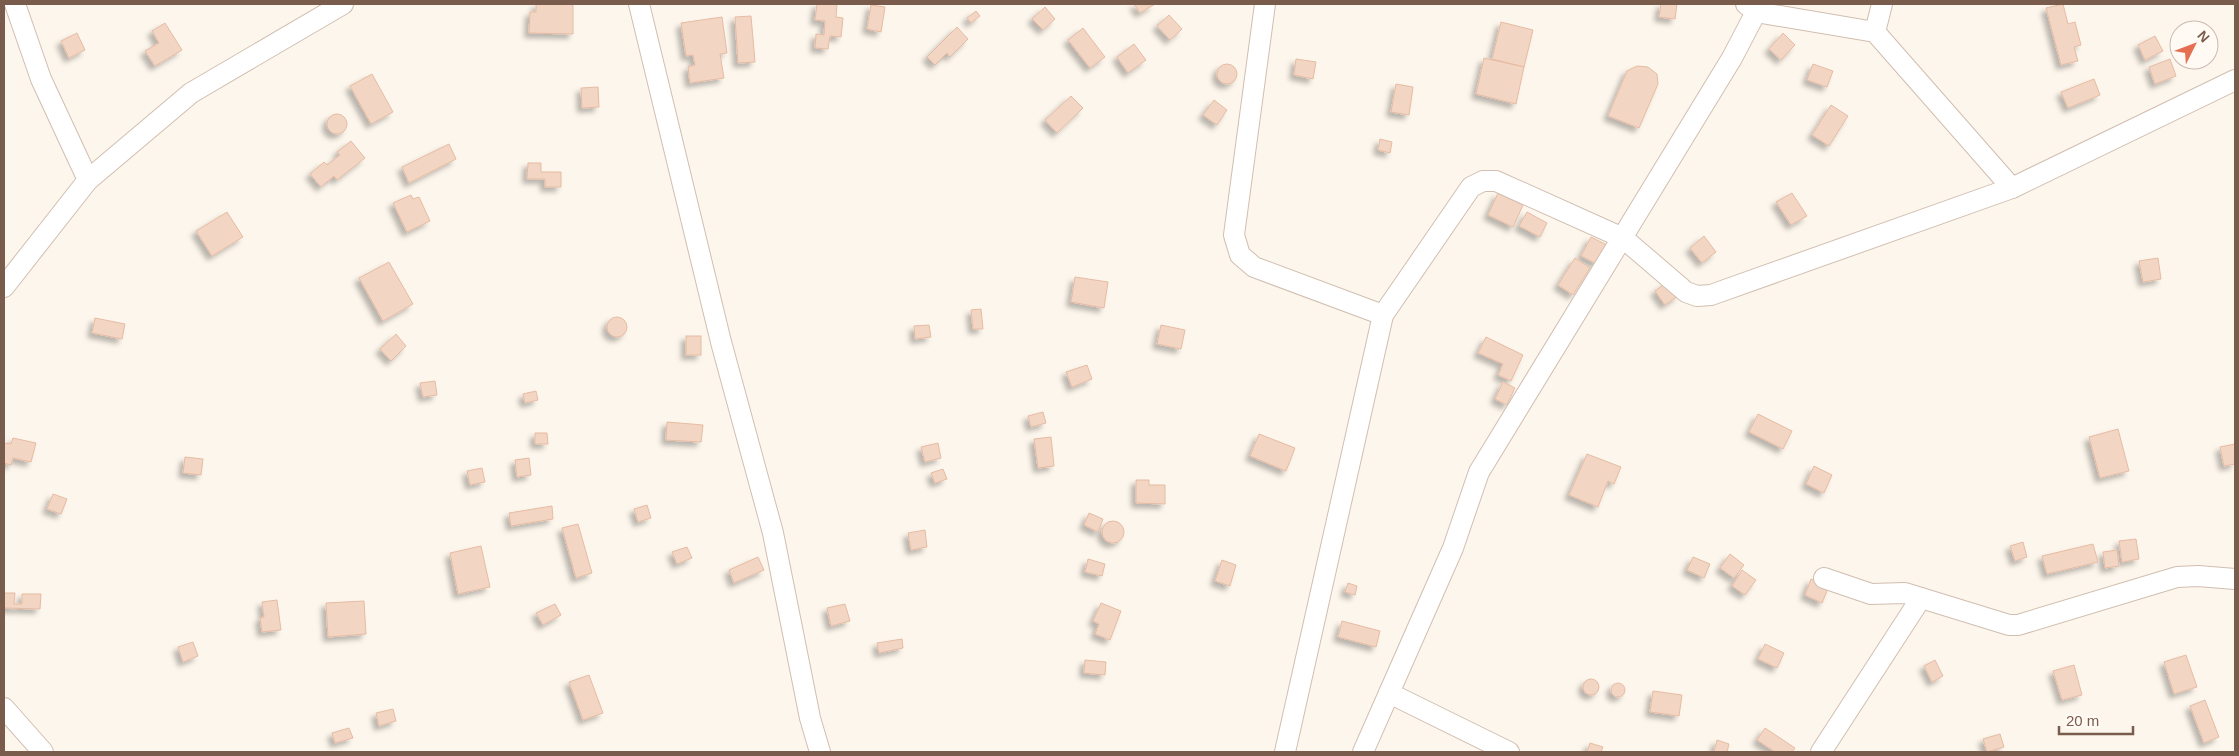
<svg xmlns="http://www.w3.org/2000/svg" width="2239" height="756" font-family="Arial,sans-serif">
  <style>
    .building { fill: #f3d5c3; stroke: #e6bba3; filter: url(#shadow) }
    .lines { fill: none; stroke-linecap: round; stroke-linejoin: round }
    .minor-casing { stroke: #d1beb0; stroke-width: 22 }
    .minor { stroke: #fff; stroke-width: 20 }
  </style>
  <defs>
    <filter id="shadow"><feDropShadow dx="-4.5" dy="4.5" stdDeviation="2.5" flood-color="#0004"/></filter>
  </defs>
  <rect width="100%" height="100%" fill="#fdf6ec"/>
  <!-- building -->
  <g class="building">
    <polygon points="536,4 573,4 573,34 529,33 530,12 536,12"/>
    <polygon points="817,4 837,4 836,17 843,18 841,37 830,36 828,49 815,48 816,34 824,35 825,21 815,20"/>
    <polygon points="1134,4 1155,4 1140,13"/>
    <polygon points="1661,4 1677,4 1675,19 1659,17"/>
    <polygon points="2063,4 2068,24 2075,22 2081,45 2074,47 2078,61 2061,65 2046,8"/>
    <polygon points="871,5 885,7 881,32 867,29"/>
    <polygon points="1045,7 1055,19 1043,30 1032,19"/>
    <polygon points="976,11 980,16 971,23 967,18"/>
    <polygon points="1169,15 1182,29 1170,40 1157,26"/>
    <polygon points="751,16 755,62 738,63 735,17"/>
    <polygon points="722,17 727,53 720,54 724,78 690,83 688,67 695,65 693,55 686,56 681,23"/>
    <polygon points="1501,22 1533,30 1524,67 1492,59"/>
    <polygon points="165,23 182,50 155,66 145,51 159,43 152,31"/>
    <polygon points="957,27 968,39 950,57 947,53 935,65 927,57"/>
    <polygon points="1083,28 1105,57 1090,68 1068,40"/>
    <polygon points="77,33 85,50 69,58 61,41"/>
    <polygon points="1783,33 1795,45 1781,60 1769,49"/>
    <polygon points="2155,36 2163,51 2145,60 2138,45"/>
    <polygon points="1134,44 1146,60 1128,73 1117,57"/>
    <polygon points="1484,58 1524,67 1516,104 1476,94"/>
    <polygon points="1296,59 1316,62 1313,79 1294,75"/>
    <polygon points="2170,59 2176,76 2155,84 2149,67"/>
    <polygon points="1813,64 1833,71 1827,87 1807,80"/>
    <circle cx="1227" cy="74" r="10"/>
    <polygon points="1637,66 1648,67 1657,74 1658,84 1639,128 1608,116 1627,71"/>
    <polygon points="372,74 393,112 371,124 350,86"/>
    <polygon points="2094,79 2100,95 2068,108 2061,92"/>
    <polygon points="1396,84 1413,87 1409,115 1391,112"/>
    <polygon points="598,87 599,107 582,108 581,88"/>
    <polygon points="1071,96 1083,108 1057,133 1045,120"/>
    <polygon points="1214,100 1227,110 1217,125 1203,115"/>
    <polygon points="1831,105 1848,116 1829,146 1812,135"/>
    <circle cx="337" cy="124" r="10"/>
    <polygon points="1380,139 1392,142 1390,153 1378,150"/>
    <polygon points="351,141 365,158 337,180 334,176 321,187 310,174 324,162 327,165 340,155 337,152"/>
    <polygon points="449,144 456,159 409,183 402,167"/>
    <polygon points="528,163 541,163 541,172 561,172 561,187 545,187 545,179 527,179"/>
    <polygon points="1498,193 1523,205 1513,227 1488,215"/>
    <polygon points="1792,193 1807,216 1791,225 1776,202"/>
    <polygon points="411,195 413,199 419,197 430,221 407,232 393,203"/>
    <polygon points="227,212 243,237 212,256 196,231"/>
    <polygon points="1527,212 1547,223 1540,237 1519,226"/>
    <polygon points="1704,236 1716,252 1702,263 1690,248"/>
    <polygon points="1591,237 1607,245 1597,264 1581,256"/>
    <polygon points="1575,258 1590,268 1573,295 1558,285"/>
    <polygon points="2158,258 2161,279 2143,282 2139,261"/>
    <polygon points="389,262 413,304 383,321 359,278"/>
    <polygon points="1075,277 1108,282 1104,308 1071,302"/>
    <polygon points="1669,281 1679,295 1665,305 1655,291"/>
    <polygon points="981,309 983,329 973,329 971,310"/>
    <circle cx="617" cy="327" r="10"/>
    <polygon points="95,318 125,324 122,339 92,333"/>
    <polygon points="929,325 931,337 915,339 914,326"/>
    <polygon points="1161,325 1185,330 1181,349 1157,344"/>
    <polygon points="396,334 406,346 391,361 380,349"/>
    <rect x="686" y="336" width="15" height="19"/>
    <polygon points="1486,337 1523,355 1511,381 1498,375 1503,364 1478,353"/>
    <polygon points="1087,365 1092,379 1072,387 1066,372"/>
    <polygon points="435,381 437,395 423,397 420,383"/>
    <polygon points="1503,382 1515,388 1507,405 1495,399"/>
    <polygon points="536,391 538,400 525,403 523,394"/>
    <polygon points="1043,412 1046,423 1031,427 1028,416"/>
    <polygon points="1758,414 1792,431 1783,449 1749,432"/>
    <polygon points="667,422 703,425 701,442 666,440"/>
    <polygon points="2118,429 2129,471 2100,478 2089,437"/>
    <polygon points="535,433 547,433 548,444 535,444"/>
    <polygon points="1259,434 1295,448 1286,471 1250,456"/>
    <polygon points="1051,437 1054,466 1038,468 1034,439"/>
    <polygon points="13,438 36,443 31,462 13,458 11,465 4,463 4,443 11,444"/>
    <polygon points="938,443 941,458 925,462 921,447"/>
    <polygon points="2235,444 2235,464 2224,466 2220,447"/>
    <polygon points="1587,454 1621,467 1614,484 1608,481 1598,507 1569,495"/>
    <polygon points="185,457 203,459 201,475 183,473"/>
    <polygon points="529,458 531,475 517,477 515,460"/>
    <polygon points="1814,466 1832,475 1824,493 1806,484"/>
    <polygon points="482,468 485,482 470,485 467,471"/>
    <polygon points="943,469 947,479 935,483 931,473"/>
    <polygon points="1136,480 1149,480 1149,485 1165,485 1165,504 1136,503"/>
    <polygon points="53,494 67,499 61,514 47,509"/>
    <polygon points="647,505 651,518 638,522 634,509"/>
    <polygon points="552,506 553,519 511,526 509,513"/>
    <polygon points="1089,513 1103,519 1098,532 1084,525"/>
    <circle cx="1113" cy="532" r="11"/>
    <polygon points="578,524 592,573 576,578 562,528"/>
    <polygon points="925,530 927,547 911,550 908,533"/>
    <polygon points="2136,539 2139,559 2122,562 2119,541"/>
    <polygon points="2023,542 2027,557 2015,561 2010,546"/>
    <polygon points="2093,544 2098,562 2047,574 2042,556"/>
    <polygon points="481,546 490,587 458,594 450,553"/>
    <polygon points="687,547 692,558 677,564 672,552"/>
    <polygon points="2117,550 2119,566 2105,568 2103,552"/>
    <polygon points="1730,554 1744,565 1734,578 1720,568"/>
    <polygon points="758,557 764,570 734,583 729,570"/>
    <polygon points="1693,557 1710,564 1704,578 1687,570"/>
    <polygon points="1088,559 1105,564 1102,576 1085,572"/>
    <polygon points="1222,560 1236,565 1230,586 1215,581"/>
    <polygon points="1742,570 1756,580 1745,595 1732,586"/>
    <polygon points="1811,579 1829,586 1822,603 1805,595"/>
    <polygon points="1348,583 1357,586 1355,595 1345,592"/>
    <polygon points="4,593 15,593 14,604 22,604 22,594 41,594 40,609 4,608"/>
    <polygon points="277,600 281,630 262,632 260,618 264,617 262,602"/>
    <polygon points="364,601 366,634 328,637 326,603"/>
    <polygon points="1101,603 1121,611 1110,640 1095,634 1099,624 1093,621"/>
    <polygon points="555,604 561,615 543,625 536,613"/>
    <polygon points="845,604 850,621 831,626 827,608"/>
    <polygon points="1342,621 1380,631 1376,647 1338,637"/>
    <polygon points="902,639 903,648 879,653 877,643"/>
    <polygon points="193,642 198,656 183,662 178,647"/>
    <polygon points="1765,644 1784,653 1777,668 1758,659"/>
    <polygon points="2186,655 2197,687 2174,694 2164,662"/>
    <polygon points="1085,660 1106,662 1105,675 1084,673"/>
    <polygon points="1935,660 1943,676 1932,682 1924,666"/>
    <polygon points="2074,665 2082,695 2062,700 2053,671"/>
    <polygon points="589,675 603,713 583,720 569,682"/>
    <circle cx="1591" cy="687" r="8"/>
    <circle cx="1618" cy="690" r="7"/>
    <polygon points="1653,691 1682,695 1679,716 1650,712"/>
    <polygon points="2205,700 2219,737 2204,743 2190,706"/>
    <polygon points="393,709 396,721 379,726 376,713"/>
    <polygon points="349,728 353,738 335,743 332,733"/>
    <polygon points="1765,728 1795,748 1792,752 1775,752 1757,740"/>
    <polygon points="2000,734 2004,747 1987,752 1983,739"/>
    <polygon points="1717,740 1729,744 1727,752 1714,752"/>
    <polygon points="1590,743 1603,747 1601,752 1587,752"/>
  </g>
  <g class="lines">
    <defs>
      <g id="minor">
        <polyline points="15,4 41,79 88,180"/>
        <polyline points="639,4 721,342 773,533 810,718 820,752"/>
        <polyline points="1265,4 1234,235 1240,255 1254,267 1383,315"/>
        <polyline points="1746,4 1756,12 1875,32 2012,188 2235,80"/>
        <polyline points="1875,32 1882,4"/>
        <polyline points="4,287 88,180 191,93 343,4"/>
        <polyline points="1824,578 1871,594 1905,593 2009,625 2018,625 2177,577 2198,576 2235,579"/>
        <polyline points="1389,693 1509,752"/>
        <polyline points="4,708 43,752"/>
        <polyline points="1285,752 1383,315 1471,187 1483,181 1496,181 1623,238 1686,292 1697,296 1711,295 2012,188"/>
        <polyline points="1363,752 1453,548 1479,472 1732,58 1756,12"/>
        <polyline points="1821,752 1921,598"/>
      </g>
    </defs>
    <!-- minor casing -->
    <use href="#minor" class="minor-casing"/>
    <!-- minor -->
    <use href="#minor" class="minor"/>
  </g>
  <!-- border -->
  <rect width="2239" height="756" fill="none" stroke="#7a5c4d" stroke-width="10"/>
  <!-- north arrow -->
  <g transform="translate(2194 45) rotate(48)"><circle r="24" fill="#fffaf3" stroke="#cabbb1"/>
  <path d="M0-4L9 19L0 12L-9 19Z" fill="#e76f51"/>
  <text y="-8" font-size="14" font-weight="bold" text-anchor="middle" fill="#7a5c4d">N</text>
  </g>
  <!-- scale -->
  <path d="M2059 726v8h74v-8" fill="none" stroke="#7a5c4d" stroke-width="2.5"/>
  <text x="2066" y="726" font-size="15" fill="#7a5c4d" stroke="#fffaf3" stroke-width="4" paint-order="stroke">20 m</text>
</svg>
